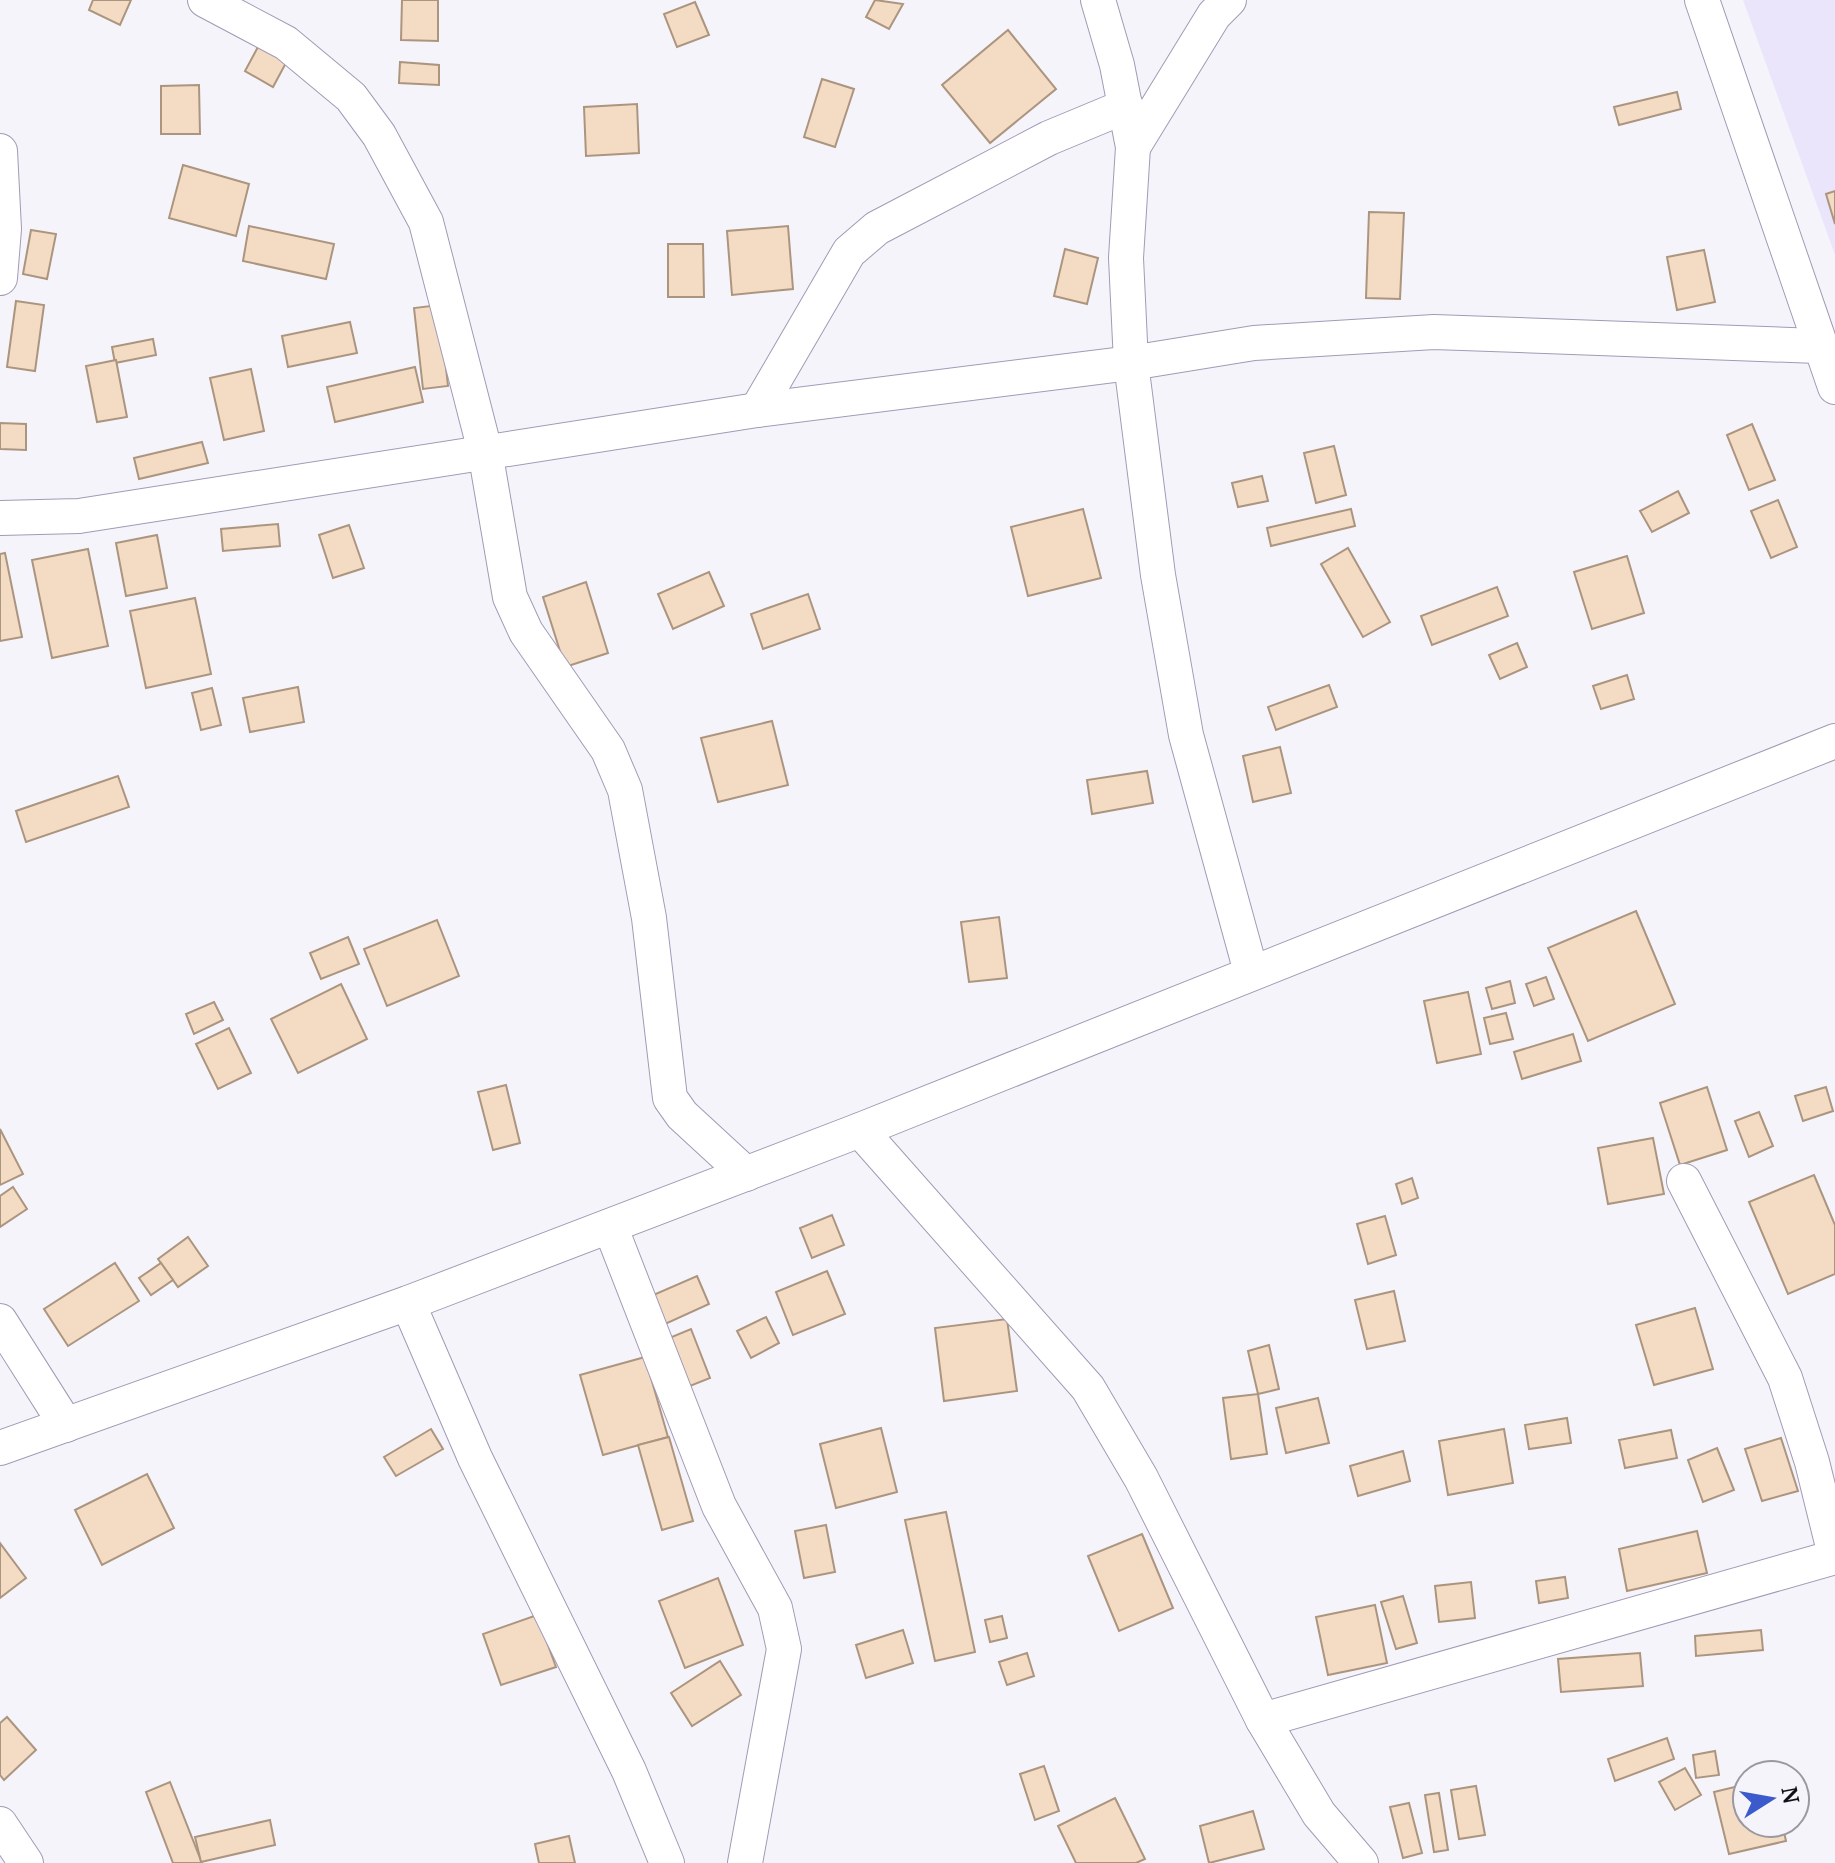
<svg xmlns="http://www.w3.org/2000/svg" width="1835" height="1863" font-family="'PT Serif',serif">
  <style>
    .built { fill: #eae5fb }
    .building { fill: #f4dbc4; stroke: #ac957f; stroke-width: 2 }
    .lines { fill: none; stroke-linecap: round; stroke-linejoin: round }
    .street-casing { stroke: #a29ab6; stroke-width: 36 }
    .street { stroke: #fff; stroke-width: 34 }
  </style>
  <rect width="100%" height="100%" fill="#f6f4fb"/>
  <!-- built -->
  <polygon class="built" points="1743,0 1835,0 1835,255"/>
  <!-- building -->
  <g class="building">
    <polygon points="93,0 131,0 120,25 89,10"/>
    <polygon points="402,0 438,0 438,41 401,40"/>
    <polygon points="875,0 903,4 889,29 866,17"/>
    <polygon points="695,2 709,35 677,47 664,14"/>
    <polygon points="1008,30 1056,89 990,143 942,85"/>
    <polygon points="259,45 287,61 273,87 245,71"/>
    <polygon points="400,62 439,65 439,85 399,83"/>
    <polygon points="822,79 854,89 835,147 804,137"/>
    <polygon points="199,85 200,134 161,134 161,86"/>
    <polygon points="1677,92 1681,109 1619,125 1614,107"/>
    <polygon points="637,104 639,153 586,156 584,107"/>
    <polygon points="183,165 249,184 236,236 169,218"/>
    <polygon points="1835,191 1835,224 1826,194"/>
    <polygon points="1369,212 1404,213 1400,299 1366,298"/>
    <polygon points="249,226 334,244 326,279 243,261"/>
    <polygon points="788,226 793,289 732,295 727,231"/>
    <polygon points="31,230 56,234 47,279 23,274"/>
    <polygon points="668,244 703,244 704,297 668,297"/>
    <polygon points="1065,249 1098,258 1087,304 1054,296"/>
    <polygon points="1704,250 1715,302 1677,310 1667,257"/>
    <polygon points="16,301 44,305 35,371 7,367"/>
    <polygon points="439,305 448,386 423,389 414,308"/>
    <polygon points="350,322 357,353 288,367 282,336"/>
    <polygon points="153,339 156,355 115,363 112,347"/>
    <polygon points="116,360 127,417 97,422 86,366"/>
    <polygon points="415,367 423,402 335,422 327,387"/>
    <polygon points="251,369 264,431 224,440 210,378"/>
    <polygon points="0,423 26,424 26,450 0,449"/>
    <polygon points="1752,424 1775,480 1749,490 1727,435"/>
    <polygon points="202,442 208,463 139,479 134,458"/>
    <polygon points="1334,446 1346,495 1316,503 1304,453"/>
    <polygon points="1262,476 1268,501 1238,507 1232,483"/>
    <polygon points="1678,491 1689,513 1652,532 1640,511"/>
    <polygon points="1778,500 1797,547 1771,558 1751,511"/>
    <polygon points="1083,509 1101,578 1028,596 1011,527"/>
    <polygon points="1351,509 1355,526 1271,546 1267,528"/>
    <polygon points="278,524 280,546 223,551 221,529"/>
    <polygon points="349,525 364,568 333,578 319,535"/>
    <polygon points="157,535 167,588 126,596 116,543"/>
    <polygon points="1348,548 1390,622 1363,637 1321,564"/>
    <polygon points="88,549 108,646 52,658 32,560"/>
    <polygon points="5,553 22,637 0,641 0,554"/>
    <polygon points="1627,556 1644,613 1592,629 1574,572"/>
    <polygon points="709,572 724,606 673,629 658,594"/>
    <polygon points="586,582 608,653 565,667 543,597"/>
    <polygon points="1497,587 1508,616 1432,645 1421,616"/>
    <polygon points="808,594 820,629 763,649 751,614"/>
    <polygon points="195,598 211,674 146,688 130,611"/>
    <polygon points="1517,643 1527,667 1500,679 1489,655"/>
    <polygon points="1627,675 1634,699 1601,709 1593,686"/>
    <polygon points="1329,685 1337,707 1276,730 1268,707"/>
    <polygon points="298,687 304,722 250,732 243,698"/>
    <polygon points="212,688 221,725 201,730 192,693"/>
    <polygon points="772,721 788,785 718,802 701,738"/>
    <polygon points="1280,747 1291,793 1253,802 1243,756"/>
    <polygon points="1147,771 1153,803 1092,814 1087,780"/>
    <polygon points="118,776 129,807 26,842 16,811"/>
    <polygon points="1636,911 1675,1004 1588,1041 1548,948"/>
    <polygon points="999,917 1007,978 969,982 961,922"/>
    <polygon points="437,920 459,976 387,1006 364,949"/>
    <polygon points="348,937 359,964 321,979 310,953"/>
    <polygon points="1546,977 1554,999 1534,1006 1526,984"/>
    <polygon points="1510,981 1515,1003 1492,1009 1486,988"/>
    <polygon points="341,984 367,1039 298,1073 271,1019"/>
    <polygon points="1468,992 1481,1054 1437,1063 1424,1001"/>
    <polygon points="214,1002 223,1020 194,1034 186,1014"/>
    <polygon points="1506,1013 1513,1039 1490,1044 1484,1018"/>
    <polygon points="229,1028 251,1073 218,1089 196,1044"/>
    <polygon points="1573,1034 1581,1061 1522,1079 1514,1052"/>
    <polygon points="506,1085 520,1143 493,1150 478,1092"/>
    <polygon points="1707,1087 1727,1150 1680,1165 1660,1103"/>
    <polygon points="1826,1087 1833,1111 1803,1121 1795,1096"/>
    <polygon points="1759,1112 1773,1146 1749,1157 1735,1121"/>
    <polygon points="0,1129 23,1174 0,1185"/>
    <polygon points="1653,1138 1664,1194 1608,1204 1598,1148"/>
    <polygon points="1814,1175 1835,1225 1835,1274 1788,1294 1749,1202"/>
    <polygon points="1412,1178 1418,1198 1402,1204 1396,1184"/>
    <polygon points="13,1187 27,1209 0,1227 0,1196"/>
    <polygon points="832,1215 844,1245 812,1258 800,1228"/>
    <polygon points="1385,1216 1396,1255 1368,1264 1357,1224"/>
    <polygon points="188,1237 208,1266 178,1287 158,1259"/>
    <polygon points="115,1263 139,1301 68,1346 44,1309"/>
    <polygon points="161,1263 173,1280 151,1295 139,1278"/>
    <polygon points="827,1271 845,1314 793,1335 776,1292"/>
    <polygon points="697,1276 709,1304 663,1325 651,1296"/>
    <polygon points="1394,1291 1405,1341 1367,1349 1355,1300"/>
    <polygon points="1695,1308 1713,1369 1654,1385 1636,1325"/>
    <polygon points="766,1317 779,1343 751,1358 737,1331"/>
    <polygon points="1007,1319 1017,1391 944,1401 935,1328"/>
    <polygon points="691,1329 710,1378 680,1390 662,1341"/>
    <polygon points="1269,1345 1279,1389 1258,1394 1248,1351"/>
    <polygon points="645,1357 668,1437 603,1455 580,1375"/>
    <polygon points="1258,1394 1267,1454 1231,1459 1223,1398"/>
    <polygon points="1318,1398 1329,1443 1286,1453 1276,1408"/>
    <polygon points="1567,1418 1571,1443 1529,1449 1525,1425"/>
    <polygon points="881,1428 897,1492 836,1508 820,1444"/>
    <polygon points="431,1429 443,1449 396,1476 384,1457"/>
    <polygon points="1504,1429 1513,1483 1448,1495 1439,1441"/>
    <polygon points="1671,1430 1677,1458 1625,1468 1619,1440"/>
    <polygon points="669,1437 693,1521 662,1530 638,1445"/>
    <polygon points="1781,1438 1798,1491 1762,1501 1745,1449"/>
    <polygon points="1717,1448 1734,1490 1703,1502 1688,1460"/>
    <polygon points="1403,1451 1410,1481 1358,1496 1350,1466"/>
    <polygon points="147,1474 174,1528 102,1565 75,1510"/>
    <polygon points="946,1512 975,1652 935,1661 905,1520"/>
    <polygon points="826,1525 835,1572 804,1578 795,1531"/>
    <polygon points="1697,1531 1707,1573 1627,1591 1619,1549"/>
    <polygon points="1142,1534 1173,1608 1119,1631 1088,1556"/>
    <polygon points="0,1543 26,1578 0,1598"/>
    <polygon points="1565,1577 1568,1598 1539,1603 1536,1581"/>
    <polygon points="718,1578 743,1645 685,1668 659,1601"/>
    <polygon points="1471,1582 1475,1618 1439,1622 1435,1586"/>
    <polygon points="1403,1596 1417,1643 1396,1649 1381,1602"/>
    <polygon points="1375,1605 1387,1663 1328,1675 1316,1617"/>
    <polygon points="537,1615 556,1667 501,1685 483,1634"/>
    <polygon points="1002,1616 1007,1638 990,1642 985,1620"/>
    <polygon points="903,1630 913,1663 866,1678 856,1645"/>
    <polygon points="1761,1630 1763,1650 1696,1656 1695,1636"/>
    <polygon points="1027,1653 1034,1676 1007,1685 999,1662"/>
    <polygon points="1640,1653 1643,1686 1561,1692 1558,1659"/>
    <polygon points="720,1661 741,1695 692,1726 671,1693"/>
    <polygon points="7,1717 36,1750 4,1780 0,1775 0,1723"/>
    <polygon points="1667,1738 1674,1759 1615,1781 1608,1759"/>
    <polygon points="1715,1751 1719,1775 1696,1778 1693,1755"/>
    <polygon points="1044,1766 1059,1811 1035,1820 1020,1774"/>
    <polygon points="1685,1768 1701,1795 1675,1810 1659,1782"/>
    <polygon points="170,1782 202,1863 173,1863 146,1792"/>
    <polygon points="1747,1784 1747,1823 1782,1823 1786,1841 1729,1854 1714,1792"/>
    <polygon points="1476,1786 1485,1835 1459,1839 1451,1790"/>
    <polygon points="1439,1793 1448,1850 1434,1852 1425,1795"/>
    <polygon points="1115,1798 1145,1859 1136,1863 1076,1863 1058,1826"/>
    <polygon points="1409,1803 1422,1853 1403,1858 1390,1807"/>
    <polygon points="1253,1811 1264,1849 1209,1863 1200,1826"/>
    <polygon points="270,1820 275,1845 201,1862 195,1837"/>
    <polygon points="569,1836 575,1863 539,1863 535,1844"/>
  </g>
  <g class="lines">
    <defs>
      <g id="street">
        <polyline points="205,0 286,43 351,97 379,135 426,222 485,451 510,597 526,632 608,750 625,790 649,918 670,1098 682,1115 746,1174"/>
        <polyline points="1098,0 1117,65 1133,147 1126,258 1131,363 1158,575 1186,735 1251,972"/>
        <polyline points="1702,0 1835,387"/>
        <polyline points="1133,147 1214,15 1229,0"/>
        <polyline points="0,151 4,229 0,278"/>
        <polyline points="757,410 849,252 877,228 1049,138 1126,106"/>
        <polyline points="0,518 79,516 757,410 1131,363 1254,343 1434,332 1818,346"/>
        <polyline points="860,1130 1088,1388 1141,1478 1263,1720 1319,1814 1361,1863"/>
        <polyline points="1684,1181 1785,1378 1812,1462 1835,1555"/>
        <polyline points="610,1226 719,1506 775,1608 784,1649 745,1863"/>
        <polyline points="408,1303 475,1458 629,1771 667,1863"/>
        <polyline points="0,1321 66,1425"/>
        <polyline points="0,1448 408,1303 860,1130 1835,741"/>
        <polyline points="1263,1720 1835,1557"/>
        <polyline points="0,1824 26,1863"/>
      </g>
    </defs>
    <!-- street casing -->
    <use href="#street" class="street-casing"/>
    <!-- street -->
    <use href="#street" class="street"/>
  </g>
  <!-- north arrow -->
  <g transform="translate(1771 1799) rotate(79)"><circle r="38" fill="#f6f4fb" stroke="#9b98a1" stroke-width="2"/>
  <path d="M0-6L14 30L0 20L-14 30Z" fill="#3b5acc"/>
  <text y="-12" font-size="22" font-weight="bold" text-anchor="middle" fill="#120f19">N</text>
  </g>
</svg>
